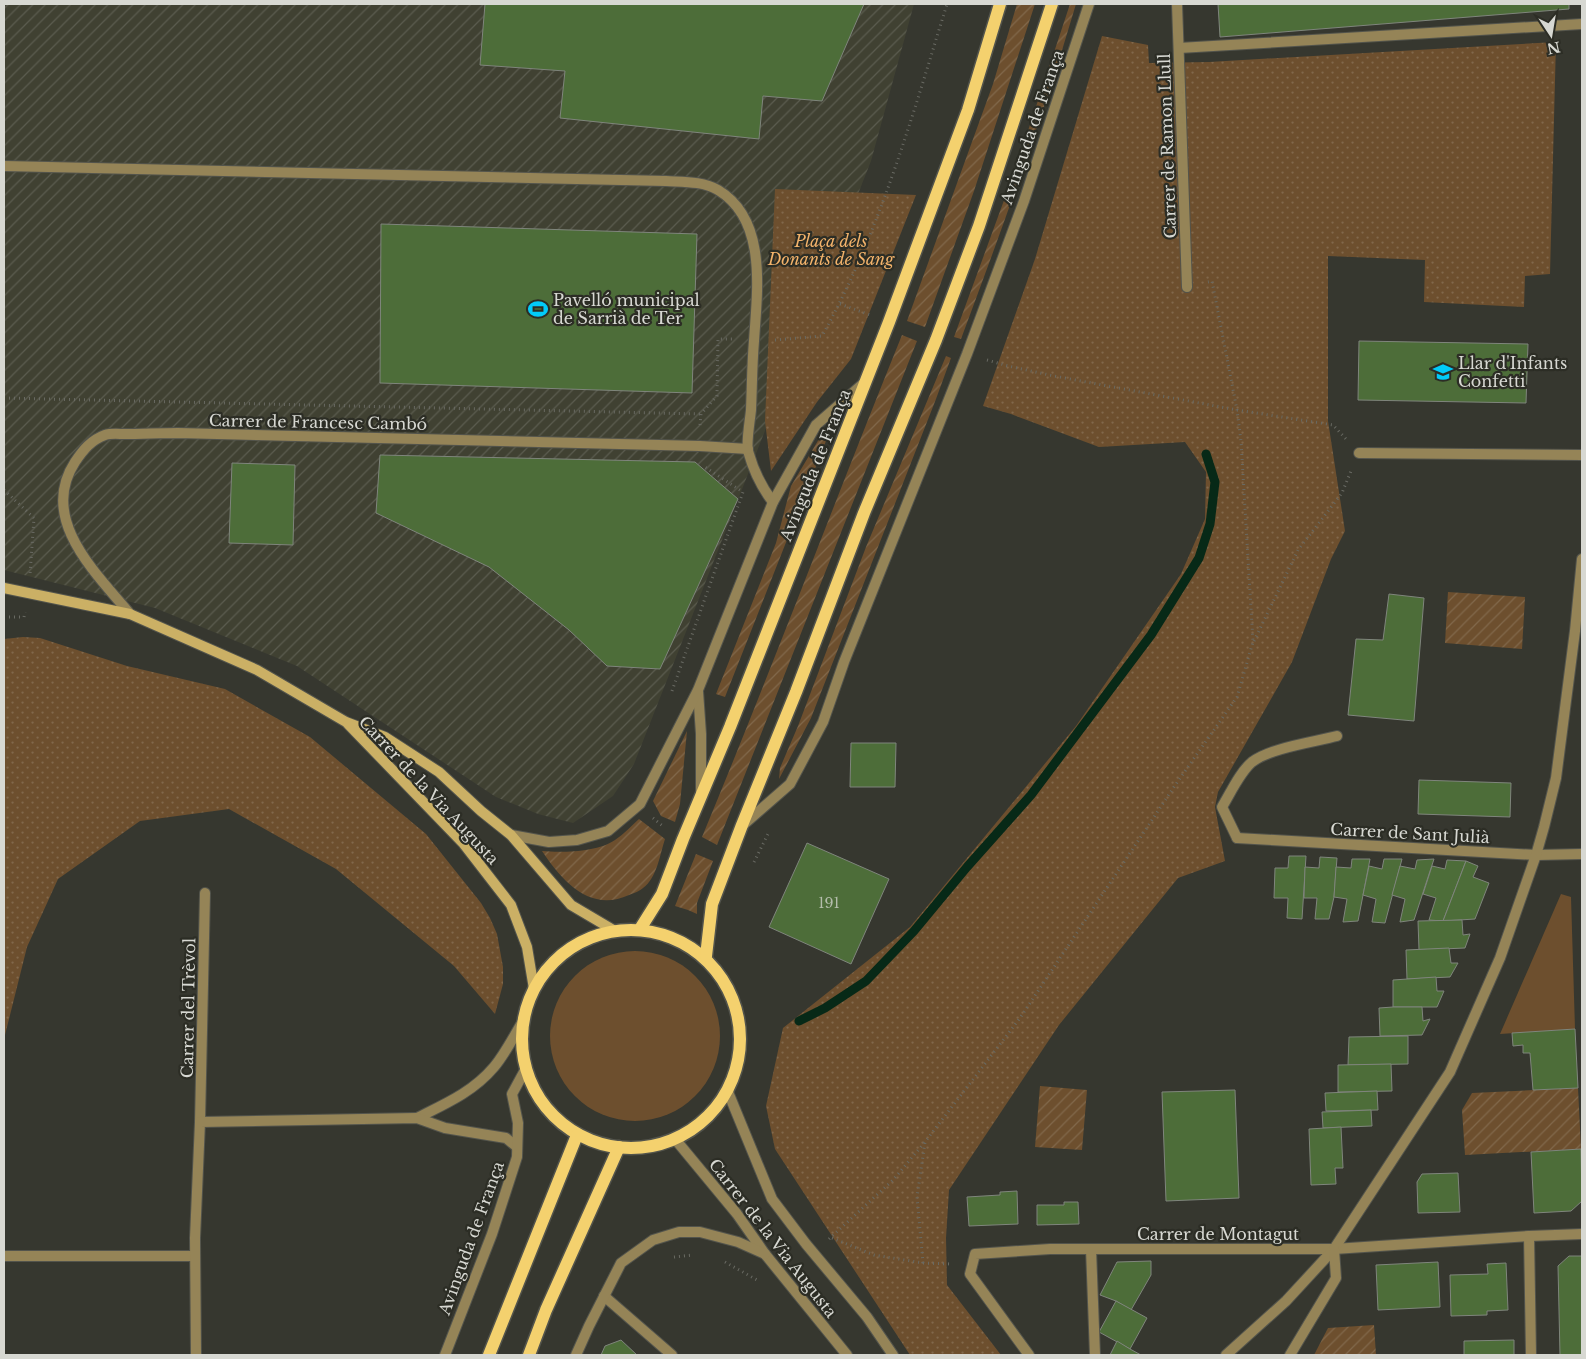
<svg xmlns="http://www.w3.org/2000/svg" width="1586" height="1359" font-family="'Libre Baskerville',serif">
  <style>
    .industrial { fill: url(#industrial-furrows) }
    .grass { fill: #6d4f2e }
    .park { fill: url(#park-dots) }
    .garden { fill: url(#garden-furrows) }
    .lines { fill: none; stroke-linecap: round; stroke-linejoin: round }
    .stream { stroke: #072917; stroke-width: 9 }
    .building { fill: #4d6d39; stroke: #7f857c }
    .lane-casing { stroke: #53544c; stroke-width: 12 }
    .street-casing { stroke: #53544c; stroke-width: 12 }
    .secondary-casing { stroke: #53544c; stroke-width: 12 }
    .primary-casing { stroke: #53544c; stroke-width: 15 }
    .path { stroke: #696a63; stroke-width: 3; stroke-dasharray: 1 4; stroke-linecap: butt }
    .lane { stroke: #958457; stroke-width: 10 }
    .street { stroke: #958457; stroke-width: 10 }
    .secondary { stroke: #cbb065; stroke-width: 10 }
    .primary { stroke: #f4d16e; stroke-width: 12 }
    .labels { text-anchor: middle; stroke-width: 4.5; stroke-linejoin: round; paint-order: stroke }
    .number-label { font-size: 14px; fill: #b4bdac }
    .street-label { font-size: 16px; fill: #d7d8d2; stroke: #2c2d25 }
    .park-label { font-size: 16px; font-style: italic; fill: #f3b36b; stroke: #2c2d25 }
    .poi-label { font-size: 16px; fill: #d7d8d2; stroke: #2c2d25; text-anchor: start }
  </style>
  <defs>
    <pattern id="industrial-furrows" width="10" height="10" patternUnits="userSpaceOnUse" patternTransform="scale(1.25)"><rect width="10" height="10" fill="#404132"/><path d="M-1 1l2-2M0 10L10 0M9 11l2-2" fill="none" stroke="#5b5c4f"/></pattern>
    <pattern id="park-dots" width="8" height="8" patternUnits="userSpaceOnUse" patternTransform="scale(1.25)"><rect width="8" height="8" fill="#6d4f2e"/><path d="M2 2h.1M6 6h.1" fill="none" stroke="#81684b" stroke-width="1.8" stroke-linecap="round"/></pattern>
    <pattern id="garden-furrows" width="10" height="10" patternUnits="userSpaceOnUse" patternTransform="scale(1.25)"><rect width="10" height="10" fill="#6d4f2e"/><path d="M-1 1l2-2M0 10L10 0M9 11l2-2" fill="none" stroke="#81684b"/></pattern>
  </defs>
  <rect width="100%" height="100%" fill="#36372f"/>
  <!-- industrial -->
  <polygon class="industrial" points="4,4 914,4 871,161 634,764 613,796 573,823 538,814 496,797 297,666 155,608 4,570"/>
  <!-- grass -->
  <g class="grass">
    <polygon points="1561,894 1571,897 1575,1029 1500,1034"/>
    <circle cx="635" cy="1036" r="85"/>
  </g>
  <!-- park -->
  <g class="park">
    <polygon points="1102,36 1148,45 1149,63 1209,62 1556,42 1550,274 1525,276 1524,307 1424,302 1425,260 1328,256 1328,421 1345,531 1331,559 1292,662 1218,792 1215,807 1225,861 1178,878 1059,1025 949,1190 946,1238 947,1285 1001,1355 910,1355 775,1149 766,1106 783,1028 910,927 1076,726 1181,574 1205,519 1206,472 1185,442 1099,447 1011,414 983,406 1035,259"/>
    <polygon points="775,189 916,195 851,359 817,402 771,471 765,421"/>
    <polygon points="23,637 40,638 127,666 225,689 310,737 426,834 481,903 490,918 497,934 503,967 503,984 495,1014 454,966 336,869 229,809 140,821 58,879 27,947 4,1039 4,639"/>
  </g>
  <!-- garden -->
  <g class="garden">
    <polygon points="1017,4 1035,4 974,191 925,327 907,321 993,84"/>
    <path d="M 1070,4 L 1076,4 C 1043,117 1002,229 961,339 L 954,337 L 1014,173 Z"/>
    <path d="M 902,335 L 917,341 L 717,845 L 702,837 C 771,671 834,503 902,335 Z"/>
    <polygon points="946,356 951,358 936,399 811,718 779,779 780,768 798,726 866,547"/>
    <polygon points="819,439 826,441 725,697 716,694 776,543 791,486"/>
    <polygon points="1448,592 1525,597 1522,649 1445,643"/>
    <polygon points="687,731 680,804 675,822 661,816 653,801"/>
    <path d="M 639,819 L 665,839 C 660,854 657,878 643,888 C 640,891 634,893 629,895 C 590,913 562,881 542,851 C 562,853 598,852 615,840 C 624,834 631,826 639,819 Z"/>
    <polygon points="696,854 713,861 697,903 697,914 688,910 675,906"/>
    <polygon points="1040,1086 1087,1090 1082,1150 1035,1147"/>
    <polygon points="1578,1088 1581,1149 1465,1155 1462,1110 1472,1093"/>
    <polygon points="1374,1325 1376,1355 1314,1355 1328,1328"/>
  </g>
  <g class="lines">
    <!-- stream -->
    <polyline class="stream" points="799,1021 825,1008 866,981 914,931 967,867 1031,795 1151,635 1199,558 1210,524 1215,482 1206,454"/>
  </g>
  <!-- building -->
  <g class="building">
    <polygon points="485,4 864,4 822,101 763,96 759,139 560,118 565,71 480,65"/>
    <polygon points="1218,4 1569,4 1569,9 1220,37"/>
    <polygon points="381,224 697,234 692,393 380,383"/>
    <polygon points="1359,341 1528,344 1526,403 1358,400"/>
    <polygon points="380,455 695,462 738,499 660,669 607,666 569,630 489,567 376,513"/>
    <polygon points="232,463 295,465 293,545 229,543"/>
    <polygon points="1389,594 1424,598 1414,721 1348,715 1356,639 1383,640"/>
    <polygon points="851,743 896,743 895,787 850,787"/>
    <polygon points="1419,780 1511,783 1510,817 1418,814"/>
    <polygon points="807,843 889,879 851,964 769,927"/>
    <polygon points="1289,856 1306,856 1302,919 1287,918 1288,898 1274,898 1275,868 1288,868"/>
    <polygon points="1320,857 1337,858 1334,897 1329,919 1315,919 1317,898 1304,898 1305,867 1319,868"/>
    <polygon points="1352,859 1370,859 1358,921 1343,922 1347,899 1334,897 1336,867 1351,868"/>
    <polygon points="1384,859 1402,859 1385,923 1372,922 1376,899 1363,895 1369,866 1382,869"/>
    <polygon points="1434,859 1414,920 1400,922 1405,899 1392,895 1400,866 1415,869 1417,860"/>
    <polygon points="1447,860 1466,861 1443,921 1429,920 1436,898 1423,894 1432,866 1445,869"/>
    <polygon points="1466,861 1478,866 1473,877 1489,883 1475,919 1443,921"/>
    <polygon points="1462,920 1463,935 1470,934 1465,948 1419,950 1418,921"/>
    <polygon points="1449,948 1451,963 1458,963 1450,977 1407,979 1406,950"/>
    <polygon points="1436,977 1437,991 1444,991 1437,1007 1393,1007 1393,980"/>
    <polygon points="1393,1007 1422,1007 1423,1021 1430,1019 1422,1035 1380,1036 1379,1008"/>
    <polygon points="1575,1029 1578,1088 1533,1090 1530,1053 1523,1053 1523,1045 1513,1046 1512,1033"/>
    <polygon points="1408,1036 1408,1064 1348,1065 1349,1037"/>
    <polygon points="1391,1064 1392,1091 1338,1092 1338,1065"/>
    <polygon points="1235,1090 1239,1198 1166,1201 1162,1092"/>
    <polygon points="1377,1091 1378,1110 1326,1111 1325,1093"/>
    <polygon points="1371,1110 1372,1126 1323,1128 1322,1112"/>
    <polygon points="1341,1127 1343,1168 1335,1168 1336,1184 1311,1185 1309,1129"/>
    <polygon points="1581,1149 1582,1201 1571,1211 1534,1213 1531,1152"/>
    <polygon points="1458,1173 1460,1212 1418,1213 1417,1182 1422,1174"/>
    <polygon points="1017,1191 1018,1224 969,1226 967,1197 1000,1195 1000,1192"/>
    <polygon points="1064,1202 1078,1202 1079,1224 1037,1225 1037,1205 1064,1205"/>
    <polygon points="1569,1256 1582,1256 1582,1355 1560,1355 1558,1266"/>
    <polygon points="1151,1261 1151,1275 1131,1310 1116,1301 1100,1295 1117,1262"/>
    <polygon points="1438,1262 1440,1307 1378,1310 1376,1265"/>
    <polygon points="1506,1263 1508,1310 1487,1311 1487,1315 1451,1316 1450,1275 1488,1274 1487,1264"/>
    <polygon points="1116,1301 1147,1318 1130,1349 1099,1332"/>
    <polygon points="621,1340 637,1355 601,1355 605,1346"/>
    <polygon points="1514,1340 1514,1355 1464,1355 1464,1341"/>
    <polygon points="1117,1341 1130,1349 1141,1355 1110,1355"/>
  </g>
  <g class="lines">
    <defs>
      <g id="lane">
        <path d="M 1237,838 L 1222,807 C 1230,794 1240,772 1252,762 C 1270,748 1314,742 1337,736"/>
        <polyline points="1091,1249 1095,1355"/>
        <polyline points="604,1296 672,1355"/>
      </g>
      <g id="street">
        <polyline points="1177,4 1187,287"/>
        <polyline points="1179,48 1582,24"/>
        <path d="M 4,166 L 666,181 C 683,182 703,181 718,190 C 768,220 757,292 754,341 C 752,364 752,387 751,410 C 750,420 746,443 748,451 C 753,469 762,488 773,502"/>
        <polyline points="1359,453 1582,455"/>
        <path d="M 130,614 C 96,573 38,519 75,462 C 83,450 91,440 105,435 C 111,433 119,434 124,434 C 142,434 160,433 178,433 L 700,446 L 748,449"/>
        <polyline points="698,691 701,734 701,792"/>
        <polyline points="743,825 790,784 823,722 844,662 967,354 1024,201 1089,4"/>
        <polyline points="511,835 549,842 577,840 608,831 640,804 698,690 773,502 816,425 864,383"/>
        <polyline points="1237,838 1536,855 1582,854"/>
        <polyline points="728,1092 772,1199 806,1244 867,1317 893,1355"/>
        <path d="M 417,1118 C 445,1104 473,1092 494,1067 C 505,1054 514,1036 523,1021"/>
        <polyline points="200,1122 205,893"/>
        <polyline points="675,1139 737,1214 765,1254 847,1355"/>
        <polyline points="1529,1236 1531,1355"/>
        <polyline points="4,1256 195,1256"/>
        <polyline points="196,1355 195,1238 200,1122 417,1118 445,1128 506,1138 517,1147"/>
        <polyline points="445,1355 492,1234 517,1157 518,1123 512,1094 524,1072"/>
        <polyline points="576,1355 589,1326 621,1263 653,1240 679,1232 700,1232 738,1242 765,1254"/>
        <polyline points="1029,1355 970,1274 975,1254 1050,1249 1334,1249 1529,1236 1582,1234"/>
        <polyline points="1226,1355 1286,1301 1334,1249 1450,1072 1500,958 1536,855 1544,827 1556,778 1575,631 1582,559"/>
        <polyline points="1290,1355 1336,1278 1334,1249"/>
      </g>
      <g id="secondary">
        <polyline points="4,588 130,614 257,670 346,722 385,737 439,772 481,811 511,835 571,905 615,931"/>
        <polyline points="348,724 463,843 511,905 527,947 534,989"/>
      </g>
      <g id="primary">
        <polyline points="640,929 662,894 683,839 730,727 889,322 968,110 1000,4"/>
        <circle cx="631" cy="1039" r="109"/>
        <polyline points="706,956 712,904 742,825 796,692 864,513 936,340 979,226 1052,4"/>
        <polyline points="489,1355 577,1135"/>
        <polyline points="529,1355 546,1310 619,1147"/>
      </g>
    </defs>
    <!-- lane casing -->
    <use href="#lane" class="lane-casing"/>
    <!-- street casing -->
    <use href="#street" class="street-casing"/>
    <!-- secondary casing -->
    <use href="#secondary" class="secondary-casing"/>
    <!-- primary casing -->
    <use href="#primary" class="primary-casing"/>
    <!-- path -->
    <g class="path">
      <polyline points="840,304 870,315"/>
      <path d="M 775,340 L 822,336 C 880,232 912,117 947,4"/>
      <polyline points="987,360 1008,366 1054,376 1237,410 1333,425 1346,439"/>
      <polyline points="4,398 701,414"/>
      <polyline points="700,425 701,414 717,396 718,339 734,339"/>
      <polyline points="4,490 34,518 30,574"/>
      <polyline points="4,617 24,617 25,612"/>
      <polyline points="1254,641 1298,550 1342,493 1351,471"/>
      <polyline points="672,691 743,492 705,467"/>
      <polyline points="653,818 664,827"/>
      <polyline points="754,862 769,832"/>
      <polyline points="832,1238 874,1255 923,1263 952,1264"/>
      <polyline points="829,1239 893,1180 925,1142 1020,1018 1176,784 1237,697 1253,642 1241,441 1237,410 1212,281 1208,282"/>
      <polyline points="674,1257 693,1255"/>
      <polyline points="725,1262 757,1280 759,1280"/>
      <polyline points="923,1263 917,1197 925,1142"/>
    </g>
    <!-- lane -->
    <use href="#lane" class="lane"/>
    <!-- street -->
    <use href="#street" class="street"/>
    <!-- secondary -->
    <use href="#secondary" class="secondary"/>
    <!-- primary -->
    <use href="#primary" class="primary"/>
  </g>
  <!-- icons -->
  <defs>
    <symbol id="stadium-bare" viewBox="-9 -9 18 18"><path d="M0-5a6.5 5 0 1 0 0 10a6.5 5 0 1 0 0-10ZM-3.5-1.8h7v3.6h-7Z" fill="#02cbf9" stroke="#2c2d25" stroke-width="2.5" paint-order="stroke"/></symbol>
    <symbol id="school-bare" viewBox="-9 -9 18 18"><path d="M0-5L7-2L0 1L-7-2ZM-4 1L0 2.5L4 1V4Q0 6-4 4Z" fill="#02cbf9" stroke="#2c2d25" stroke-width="2.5" paint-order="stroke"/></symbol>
  </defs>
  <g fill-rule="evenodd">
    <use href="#stadium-bare" x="524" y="295" width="28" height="28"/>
    <use href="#school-bare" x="1429" y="358" width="28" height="28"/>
  </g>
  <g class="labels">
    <!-- number labels -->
    <g class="number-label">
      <text x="829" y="908">191</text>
    </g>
    <!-- street labels -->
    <g class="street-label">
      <text transform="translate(1032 127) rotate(-71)" y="6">Avinguda de França</text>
      <text transform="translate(1167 146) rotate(-92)" y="6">Carrer de Ramon Llull</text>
      <text transform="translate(318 422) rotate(1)" y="6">Carrer de Francesc Cambó</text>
      <text transform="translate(815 465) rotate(-68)" y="6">Avinguda de França</text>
      <text transform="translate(429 790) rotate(47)" y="6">Carrer de la Via Augusta</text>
      <text transform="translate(1410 833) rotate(3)" y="6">Carrer de Sant Julià</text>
      <text transform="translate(188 1008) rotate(-89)" y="6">Carrer del Trèvol</text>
      <text x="1218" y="1240">Carrer de Montagut</text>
      <text transform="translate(471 1238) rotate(-70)" y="6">Avinguda de França</text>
      <text transform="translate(773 1238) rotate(52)" y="6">Carrer de la Via Augusta</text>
    </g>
    <!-- park labels -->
    <g class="park-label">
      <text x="831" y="247">Plaça dels<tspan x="831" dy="18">Donants de Sang</tspan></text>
    </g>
    <!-- poi labels -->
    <g class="poi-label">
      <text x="553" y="306">Pavelló municipal<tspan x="553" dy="18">de Sarrià de Ter</tspan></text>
      <text x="1458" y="369">Llar d'Infants<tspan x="1458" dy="18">Confetti</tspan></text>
    </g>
  </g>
  <!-- border -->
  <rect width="1586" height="1359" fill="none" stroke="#d7d8d2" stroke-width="10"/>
  <!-- north arrow -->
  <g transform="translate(1551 35) rotate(168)" stroke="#2c2d25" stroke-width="4" paint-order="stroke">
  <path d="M0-4L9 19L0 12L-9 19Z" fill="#d7d8d2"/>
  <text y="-8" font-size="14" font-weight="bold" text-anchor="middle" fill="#d7d8d2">N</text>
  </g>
</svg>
